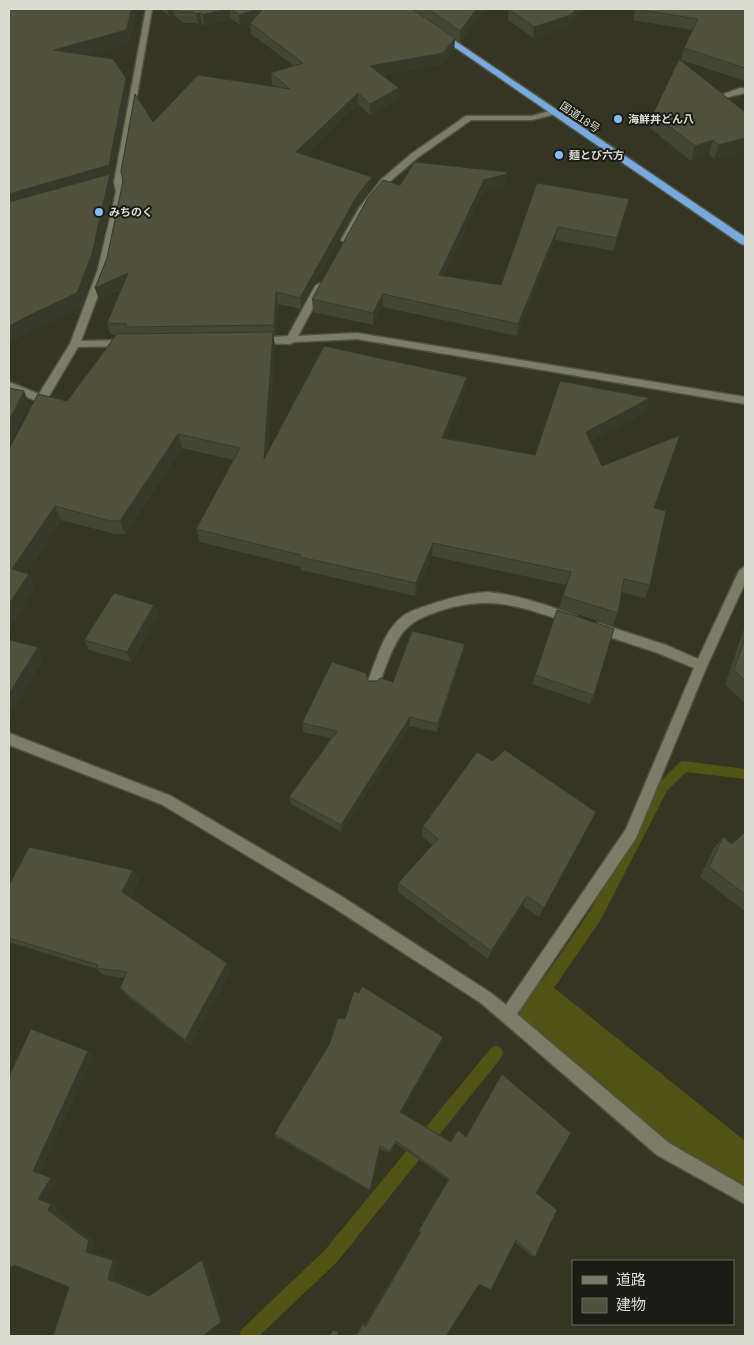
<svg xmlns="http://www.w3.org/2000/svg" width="754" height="1345" font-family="Arial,'Noto Sans JP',sans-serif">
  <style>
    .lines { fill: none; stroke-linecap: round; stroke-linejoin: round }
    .stream { fill: #4f5313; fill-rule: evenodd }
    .canal { fill: #4f5313; fill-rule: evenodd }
    .minor-casing { stroke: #515242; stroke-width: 3 }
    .highway-casing { stroke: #515242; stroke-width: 3 }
    .minor { fill: #7b7d68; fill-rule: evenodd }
    .highway { fill: #78a9de; fill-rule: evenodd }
    .wall { fill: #444634 }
    .shaded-wall { fill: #37392b }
    .building { fill: #4f513d; stroke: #37392b }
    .poi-dot { fill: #82bcfa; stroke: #1b1c14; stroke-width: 2 }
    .labels { text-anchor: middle; stroke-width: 4; stroke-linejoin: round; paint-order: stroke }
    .far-street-label { font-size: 11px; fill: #dbdcd1; stroke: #1b1c14 }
    .far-poi-label { font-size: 11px; font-weight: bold; fill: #dbdcd1; stroke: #1b1c14; text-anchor: start }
  </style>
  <rect width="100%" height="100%" fill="#343623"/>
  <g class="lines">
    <!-- stream -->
    <g class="stream">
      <polygon points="684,761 745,769 745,779 686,772 667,791 600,921 540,1008 535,1010 530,1008 528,1003 530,998 590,911 659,783 680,762"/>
      <polygon points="496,1046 501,1048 503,1053 501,1058 337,1262 259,1336 239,1336 241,1330 325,1250 491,1048"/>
    </g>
    <!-- canal -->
    <polygon class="canal" points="535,978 552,986 745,1141 745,1202 726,1194 518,1020 510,1003 518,986"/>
    <defs>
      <g id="minor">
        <polygon points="146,9 152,9 122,182 124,192 108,269 81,341 126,340 131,343 126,346 78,347 39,413 35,414 30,410 36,401 9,389 9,382 39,394 70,344 98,269 116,192 114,182"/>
        <polygon points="740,88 745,88 745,93 720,99 716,97"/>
        <polygon points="553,110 556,110 556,114 532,120 471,120 417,158 388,183 367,209 348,242 345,243 341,240 359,208 382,179 411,154 466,116 532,116"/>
        <polygon points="320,283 325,286 298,336 357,333 745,397 745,404 357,339 294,342 290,344 255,343 253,341 258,338 288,336 315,286"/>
        <polygon points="745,566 745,583 707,666 636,838 517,1014 669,1143 745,1187 745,1204 657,1155 481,1003 331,906 161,804 9,745 9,733 171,796 341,896 491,993 506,1005 626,829 694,668 658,653 594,632 592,628 594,624 598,623 666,645 698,659 739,571"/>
        <path d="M 488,592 C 519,595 547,605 576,616 L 578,619 L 576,622 L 572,624 C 522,607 492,594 439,611 C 425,616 412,621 403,632 C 390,649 386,669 377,688 L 373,689 L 369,688 L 367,684 C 376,661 384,628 406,614 C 415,609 426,606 435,603 C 453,597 470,593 488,592 Z"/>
      </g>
      <polygon id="highway" points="399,9 408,9 745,237 745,245 741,244"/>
    </defs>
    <!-- minor casing -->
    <use href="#minor" class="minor-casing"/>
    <!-- highway casing -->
    <use href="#highway" class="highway-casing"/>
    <!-- minor -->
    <use href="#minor" class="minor"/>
    <!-- highway -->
    <use href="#highway" class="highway"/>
  </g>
  <!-- wall -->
  <g class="wall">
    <polygon points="160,9 485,9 460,42 455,38 454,49 442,64 382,75 399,88 399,99 370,115 358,104 305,155 372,177 372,188 357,207 301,309 278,304 275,336 273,336 275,346 267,453 467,377 466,391 446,438 535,455 646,412 590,441 602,466 654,508 650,585 645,598 621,592 618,613 613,626 559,608 566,585 432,556 415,596 301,570 301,567 200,542 196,529 234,460 182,448 125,534 115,534 61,520 25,573 29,574 35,587 9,627 9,449 67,401 116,335 110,334 107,323 121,289 99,299 95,288 107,258 153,122 275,87 272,85 271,73 294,66 251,34 250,22 240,25 231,19 204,26 202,24 198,25 195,23 183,23 174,15 169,16"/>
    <polygon points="509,9 570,26 533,38 508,20"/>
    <polygon points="635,9 745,9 745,81 681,60 684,48 693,30 633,20"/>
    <polygon points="745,112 745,151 714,160 709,154 691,161 650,128 653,114"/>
    <polygon points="507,174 505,187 482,193 444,276 501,285 537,183 629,199 614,251 555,240 517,336 383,307 373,325 313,312 312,299 400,185"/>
    <polygon points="154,605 158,616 131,662 89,650 84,640"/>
    <polygon points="745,626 745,703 725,685"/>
    <polygon points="465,644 463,653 437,732 410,726 341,832 291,804 289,797 331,738 303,732 302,723 368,681 393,682"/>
    <polygon points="535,675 594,695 590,704 532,684"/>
    <polygon points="493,761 596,812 539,917 523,906 488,959 398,892 398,883 432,845 422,836 423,826"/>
    <polygon points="745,832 745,911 700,877 714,848 723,837 732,844"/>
    <polygon points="139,879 130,897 227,963 231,970 190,1045 126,995 120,988 125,978 103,975 97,969 9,942 9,885"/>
    <polygon points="443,1037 442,1041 401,1113 451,1142 466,1137 502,1074 536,1193 535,1257 531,1256 515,1242 479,1285 446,1336 355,1336 363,1322 365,1325 420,1232 418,1231 448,1180 395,1143 390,1153 380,1149 370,1191 276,1137 274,1134"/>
  </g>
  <!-- shaded-wall -->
  <g class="shaded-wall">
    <polygon points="132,9 138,9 129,44 57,63 54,50"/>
    <polygon points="168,9 173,9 174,15 169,16"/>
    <polygon points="226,9 230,9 231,19 204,26 203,15"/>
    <polygon points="257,9 266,9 267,17 240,25 239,15"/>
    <polygon points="477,9 485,9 460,42 460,31"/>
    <polygon points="576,9 581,9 570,26 533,38 534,27"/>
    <polygon points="200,13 202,24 198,25 196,14"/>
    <polygon points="455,38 454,49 442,64 370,77 370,66"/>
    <polygon points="126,78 129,92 112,180 111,180 114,188 96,268 82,308 41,326 9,343 9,194"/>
    <polygon points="399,88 399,99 370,115 370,104"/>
    <polygon points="358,93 358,104 297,163 296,152"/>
    <polygon points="745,138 745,151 714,160 718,145"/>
    <polygon points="713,140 709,154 691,161 695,146"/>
    <polygon points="507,174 505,187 482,193 439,287 439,275 484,180"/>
    <polygon points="372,177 372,188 357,207 301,309 300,298 357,196"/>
    <polygon points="629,199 626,212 614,251 617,238"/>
    <polygon points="558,227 555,240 517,336 518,324"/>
    <polygon points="128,273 130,284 99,299 95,288"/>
    <polygon points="276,292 278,304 275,336 274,325"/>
    <polygon points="383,294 383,307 373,325 373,313"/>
    <polygon points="273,332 275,346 265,473 264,459"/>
    <polygon points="467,377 466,391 441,451 442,438"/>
    <polygon points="24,391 30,405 9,446 9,421"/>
    <polygon points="650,398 646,412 582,445 586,432"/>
    <polygon points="178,434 182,448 125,534 120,521"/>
    <polygon points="55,506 61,520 18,582 12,569"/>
    <polygon points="433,543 432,556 415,596 416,583"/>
    <polygon points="29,574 35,587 9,627 9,604"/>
    <polygon points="154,605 158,616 131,662 127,652"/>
    <polygon points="465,644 463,653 437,732 438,724"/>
    <polygon points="38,647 44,659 9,716 9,694"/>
    <polygon points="410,717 410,726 341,832 341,825"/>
    <polygon points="133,870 139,879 128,900 122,892"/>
    <polygon points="527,896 523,906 488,959 491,951"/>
    <polygon points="227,963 231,970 190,1045 185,1040"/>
    <polygon points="443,1037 442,1041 400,1115 400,1112"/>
    <polygon points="88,1051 94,1055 40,1173 58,1180 46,1200 58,1205 56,1210 96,1242 92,1251 119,1260 114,1278 154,1294 149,1296 108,1279 86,1252 48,1210 38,1199 33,1171"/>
    <polygon points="202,1260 206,1260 225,1320 205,1336 203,1336"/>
    <polygon points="334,1328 339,1330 338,1336 333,1330"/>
  </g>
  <!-- building -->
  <g class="building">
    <polygon points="9,9 132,9 126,30 54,50 113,59 126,78 109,165 9,194"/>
    <polygon points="178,9 226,9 203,15 200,13 196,14 193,12 181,12"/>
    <polygon points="231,9 257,9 239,15"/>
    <polygon points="263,9 412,9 455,38 443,53 370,66 399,88 370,104 358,93 296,152 372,177 357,196 300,298 276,292 274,325 125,327 127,324 107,323 128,273 95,288 107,258 123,181 121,171 135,94 153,122 198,75 290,89 271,73 303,63 250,23"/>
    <polygon points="428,9 477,9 460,31"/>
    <polygon points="509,9 576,9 571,15 534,27"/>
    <polygon points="635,9 745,9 745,68 684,48 698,19"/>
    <polygon points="679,59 745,112 745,138 718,145 713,140 695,146 653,114"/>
    <polygon points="415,162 507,172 507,174 484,180 439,275 501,285 537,183 629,199 617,238 558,227 518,324 383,294 373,313 312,299 368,198 383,180 400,185"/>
    <polygon points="110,174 92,254 77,293 36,312 9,326 9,202"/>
    <polygon points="273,332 264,459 324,346 467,377 442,438 535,455 560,381 650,398 586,432 602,466 680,435 654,508 666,511 650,585 624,579 618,613 563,596 571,572 433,543 416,583 300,557 301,555 196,529 240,448 178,434 120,521 110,521 55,506 12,569 29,574 9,604 9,449 38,394 67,401 117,334"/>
    <polygon points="9,388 24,391 9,421"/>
    <polygon points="114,593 154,605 127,652 84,640"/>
    <polygon points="557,610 614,629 594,695 535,675"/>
    <polygon points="412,631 465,644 438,724 410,717 341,825 289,797 337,731 302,723 332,662 366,673 368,681 377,681 380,678 393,682"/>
    <polygon points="745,638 745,680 734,670"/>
    <polygon points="9,640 38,647 9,694"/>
    <polygon points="505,750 596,812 544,908 527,896 491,951 398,883 438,839 423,826 477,752 493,761"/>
    <polygon points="745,832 745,894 709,867 723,837 732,844"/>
    <polygon points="29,847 133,870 122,892 227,963 185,1040 120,988 127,972 96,968 98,965 9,938 9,885"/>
    <polygon points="362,986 443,1037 400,1112 451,1142 458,1130 466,1137 502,1074 571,1133 536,1193 557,1210 535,1257 516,1240 491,1290 479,1284 446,1336 356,1336 363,1324 365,1327 421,1232 419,1230 449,1179 396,1141 390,1151 380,1146 370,1190 274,1134 329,1045 338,1018 345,1019 354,991 359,993"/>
    <polygon points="31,1029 88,1051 33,1171 51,1178 38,1199 51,1204 48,1210 89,1241 86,1252 113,1260 108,1279 149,1296 202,1260 221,1322 203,1336 53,1336 69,1287 14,1265 13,1267 9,1266 9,1076"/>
    <polygon points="333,1330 338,1332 337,1336 329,1336"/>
  </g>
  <!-- markers -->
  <g class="poi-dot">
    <circle cx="618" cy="119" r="5"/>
    <circle cx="559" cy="155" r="5"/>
    <circle cx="99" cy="212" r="5"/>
  </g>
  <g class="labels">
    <!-- far-street labels -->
    <g class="far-street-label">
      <text transform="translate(580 117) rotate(34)" y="4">国道18号</text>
    </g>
    <!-- far-poi labels -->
    <g class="far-poi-label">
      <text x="628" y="123">海鮮丼どん八</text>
      <text x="569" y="159">麺とび六方</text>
      <text x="109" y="216">みちのく</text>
    </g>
  </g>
  <!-- border -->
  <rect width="754" height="1345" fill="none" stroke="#dbdcd1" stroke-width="20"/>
  <!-- legend -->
  <rect x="572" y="1260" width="162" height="65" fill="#1b1c14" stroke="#686960"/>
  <rect x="582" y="1276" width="25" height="8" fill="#7b7d68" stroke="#686960"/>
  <text x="616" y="1285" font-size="15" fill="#dbdcd1">道路</text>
  <rect x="582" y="1298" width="25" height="15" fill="#4f513d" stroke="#686960"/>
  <text x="616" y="1310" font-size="15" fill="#dbdcd1">建物</text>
</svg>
